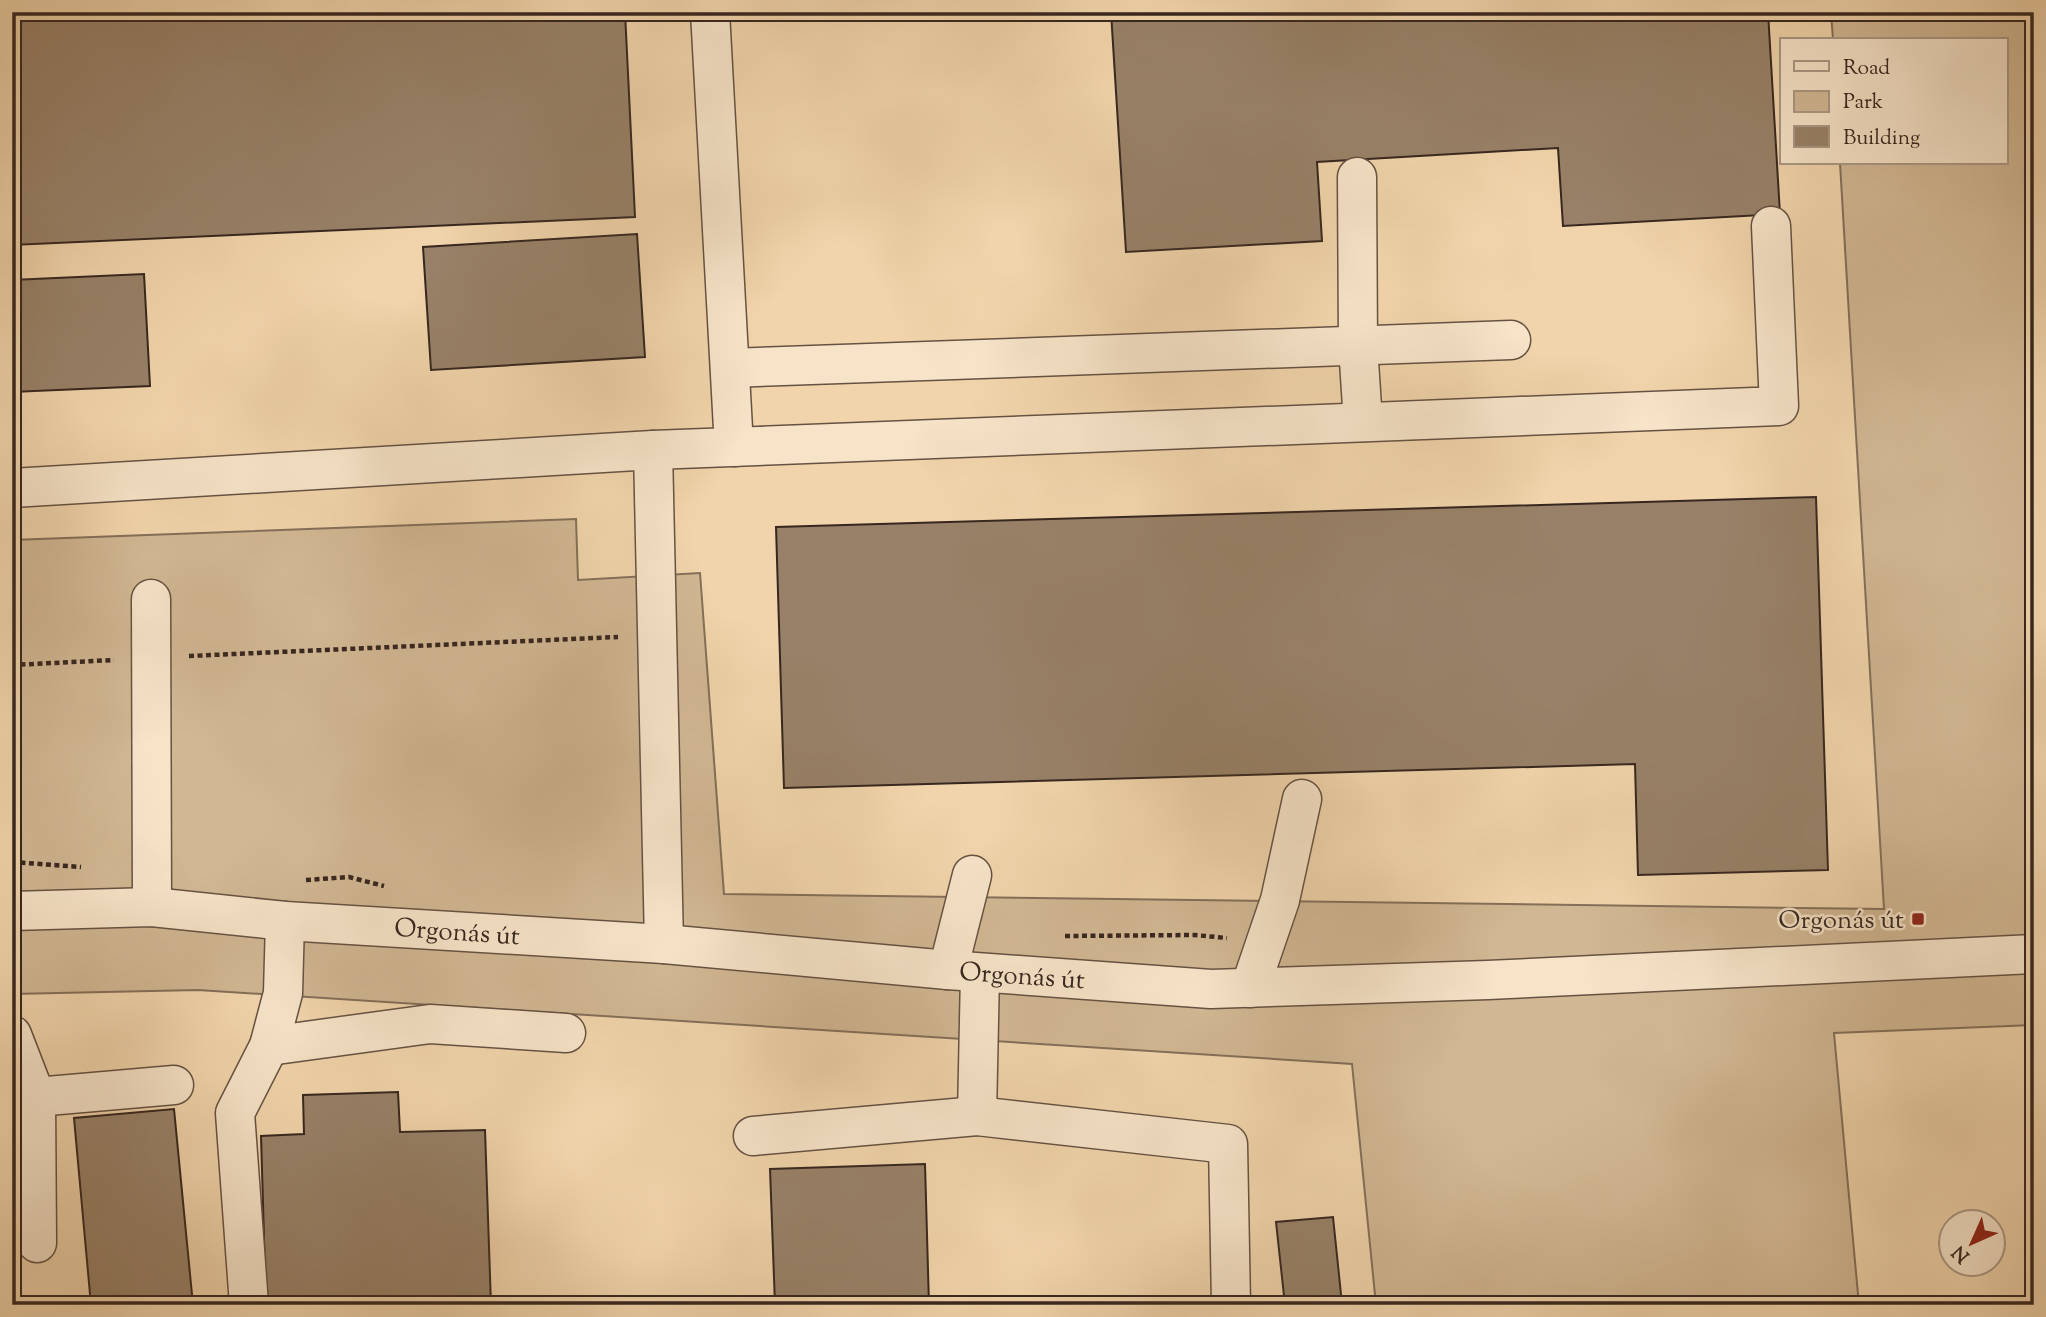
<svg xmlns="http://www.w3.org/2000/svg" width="2046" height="1317" font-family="'Sorts Mill Goudy',serif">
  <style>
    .green { fill: #d1b793; stroke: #846f5a; stroke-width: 2 }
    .building { fill: #988168; stroke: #372720; stroke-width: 2 }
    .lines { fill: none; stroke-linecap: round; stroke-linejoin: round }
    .minor-casing { stroke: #665243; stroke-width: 41 }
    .path { stroke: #372720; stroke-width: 4.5; stroke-dasharray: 5 3.5; stroke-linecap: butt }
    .minor { stroke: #f6e3c8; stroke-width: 38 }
    .poi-dot { fill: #8f2418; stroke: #f6e3c8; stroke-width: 2.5 }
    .labels { text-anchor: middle; stroke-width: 5; stroke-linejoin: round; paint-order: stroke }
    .poi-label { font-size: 26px; fill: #372720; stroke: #f6e3c8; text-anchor: end }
    .street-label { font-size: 26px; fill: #372720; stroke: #f6e3c8 }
  </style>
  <rect width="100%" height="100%" fill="#f1d4ab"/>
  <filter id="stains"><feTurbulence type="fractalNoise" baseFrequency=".00286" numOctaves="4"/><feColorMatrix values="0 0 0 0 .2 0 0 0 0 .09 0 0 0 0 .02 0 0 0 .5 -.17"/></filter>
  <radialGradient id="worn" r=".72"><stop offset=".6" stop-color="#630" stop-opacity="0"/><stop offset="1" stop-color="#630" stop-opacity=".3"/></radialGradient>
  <!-- green -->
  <polygon class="green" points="1831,12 2034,12 2034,1025 1834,1033 1859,1305 1376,1305 1352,1064 198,990 12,994 12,540 576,519 578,580 700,573 724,894 1884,909 1840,163 2006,163 2006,40 1833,40"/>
  <!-- building -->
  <g class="building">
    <polygon points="12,12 625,12 635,217 12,245"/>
    <polygon points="1111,12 1768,12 1780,214 1563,226 1558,148 1317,162 1322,241 1126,252"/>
    <polygon points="637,234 645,357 431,370 423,247"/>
    <polygon points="144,274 150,386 12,392 12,280"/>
    <polygon points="1816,497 1828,870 1638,875 1635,764 784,788 776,527"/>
    <polygon points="398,1092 400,1132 485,1130 491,1305 266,1305 261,1136 304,1134 303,1095"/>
    <polygon points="174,1109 193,1305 91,1305 74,1118"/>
    <polygon points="925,1164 929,1305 775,1305 770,1169"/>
    <polygon points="1333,1217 1342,1304 1285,1305 1276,1222"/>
    <polygon points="2034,1296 2034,1305 1992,1305 1992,1298"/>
  </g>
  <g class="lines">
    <defs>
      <g id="minor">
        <polyline points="710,12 734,447"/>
        <polyline points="1357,177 1358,346 1363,422"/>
        <polyline points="730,368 1511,340"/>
        <polyline points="653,450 664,944"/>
        <polyline points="12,488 653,450 1779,406 1771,226"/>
        <polyline points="151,599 152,907"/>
        <polyline points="12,911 152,907 285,921 664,944 948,970 1211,989 1488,980 2034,954"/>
        <polyline points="948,970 972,875"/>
        <polyline points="1250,988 1280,900 1302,799"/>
        <polyline points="12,1035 36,1097 37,1243"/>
        <polyline points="269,1046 430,1024 566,1033"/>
        <polyline points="36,1097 174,1085"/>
        <polyline points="977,1116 980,973"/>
        <polyline points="753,1136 977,1116 1228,1144 1231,1305"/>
        <polyline points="249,1305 235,1113 269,1046 283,993 285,921"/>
      </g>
    </defs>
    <!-- minor casing -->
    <use href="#minor" class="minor-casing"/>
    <!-- path -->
    <g class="path">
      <polyline points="189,656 618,637"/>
      <polyline points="12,665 114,660"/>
      <polyline points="12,862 81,867"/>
      <polyline points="306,880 349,877 384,886"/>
      <polyline points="1065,936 1194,935 1227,938"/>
    </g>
    <!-- minor -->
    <use href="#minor" class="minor"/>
  </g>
  <!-- markers -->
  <rect class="poi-dot" x="1911" y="912" width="14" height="14" rx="3.5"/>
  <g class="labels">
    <!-- poi labels -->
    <g class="poi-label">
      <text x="1904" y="928">Orgonás út</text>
    </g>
    <!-- street labels -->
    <g class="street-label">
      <text transform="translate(457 931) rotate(4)" y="9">Orgonás út</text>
      <text transform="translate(1022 975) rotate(4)" y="9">Orgonás út</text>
    </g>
  </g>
  <!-- margin -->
  <rect width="2046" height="1317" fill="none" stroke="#f1d4ab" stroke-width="42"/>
  <rect x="14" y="14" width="2018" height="1289" fill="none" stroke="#372720" stroke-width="3.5"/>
  <rect x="21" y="21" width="2004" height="1275" fill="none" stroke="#372720" stroke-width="2"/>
  <!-- legend -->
  <rect x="1780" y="38" width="228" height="126" fill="#f6e3c8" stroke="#aa9885" stroke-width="2"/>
  <rect x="1794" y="61" width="35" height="10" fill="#f6e3c8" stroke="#aa9885" stroke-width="2"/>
  <text x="1843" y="74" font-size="21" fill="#372720">Road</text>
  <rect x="1794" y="91" width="35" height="21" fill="#d1b793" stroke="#aa9885" stroke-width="2"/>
  <text x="1843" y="108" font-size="21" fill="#372720">Park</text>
  <rect x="1794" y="126" width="35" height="21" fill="#988168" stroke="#aa9885" stroke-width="2"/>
  <text x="1843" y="144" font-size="21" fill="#372720">Building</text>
  <!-- north arrow -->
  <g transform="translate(1972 1243) rotate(225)"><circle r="33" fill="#f6e3c8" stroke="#aa9885" stroke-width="2"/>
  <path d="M0-5L12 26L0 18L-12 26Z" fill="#8f2418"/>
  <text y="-10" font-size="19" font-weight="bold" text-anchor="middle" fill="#372720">N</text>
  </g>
  <rect width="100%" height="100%" filter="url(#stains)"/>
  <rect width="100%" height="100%" fill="url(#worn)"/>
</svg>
